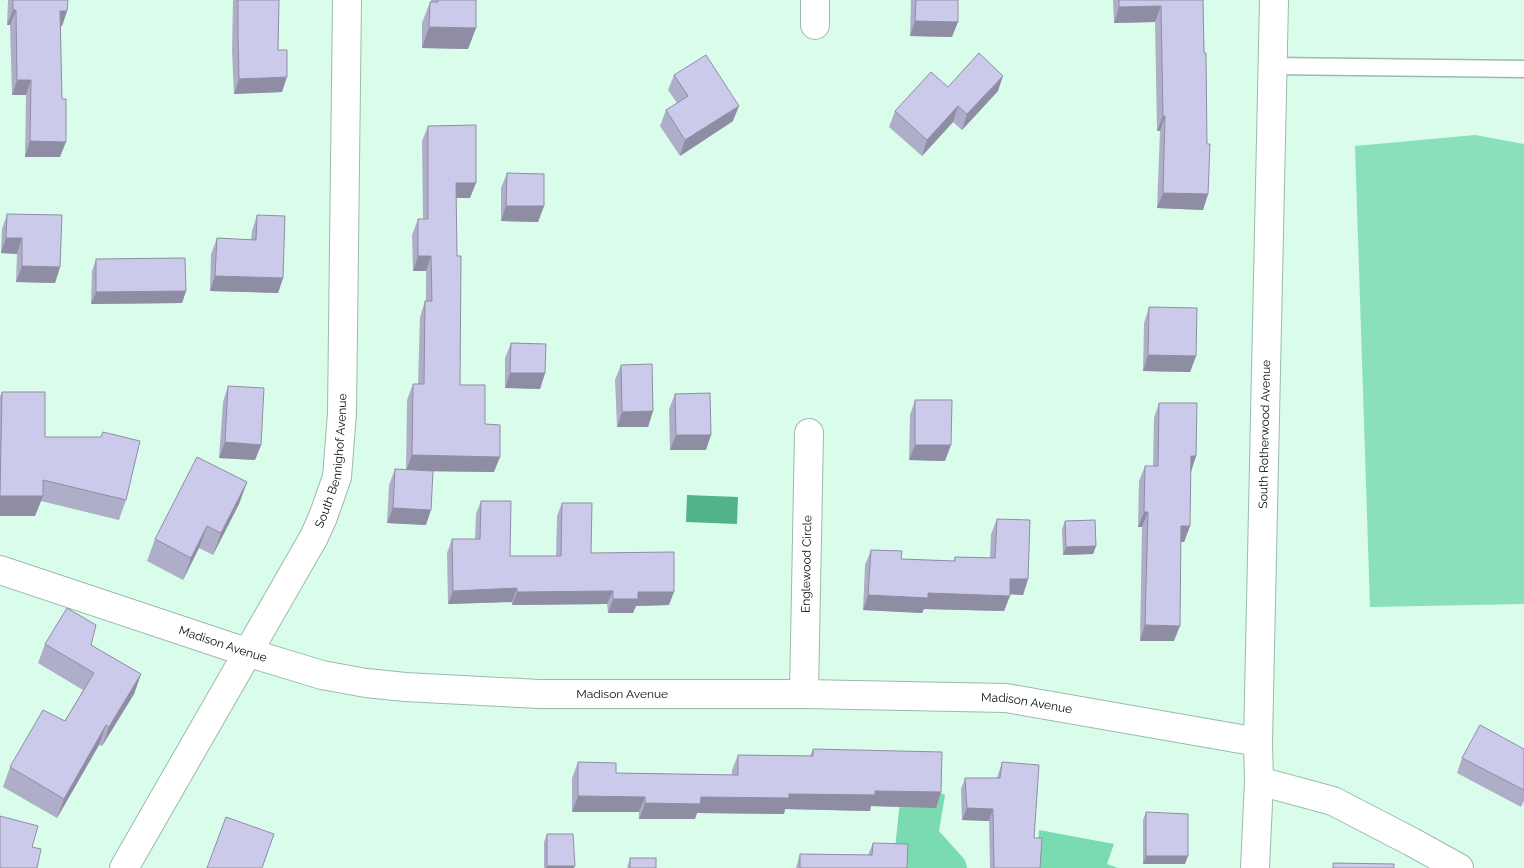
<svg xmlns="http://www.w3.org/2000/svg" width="1524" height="868" font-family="Raleway,sans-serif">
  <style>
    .green { fill: #8ae0ba }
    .forest { fill: #7adab0 }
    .water { fill: #52b38b }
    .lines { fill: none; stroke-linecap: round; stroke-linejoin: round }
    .service-casing { stroke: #9abbab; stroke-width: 19 }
    .minor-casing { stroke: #9abbab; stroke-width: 30 }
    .service { stroke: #fff; stroke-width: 16 }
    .minor { stroke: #fff; stroke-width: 28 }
    .wall { fill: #afaec9 }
    .shaded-wall { fill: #8f8da4 }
    .building { fill: #cccaea; stroke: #8f8da4 }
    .labels { text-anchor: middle; stroke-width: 4; stroke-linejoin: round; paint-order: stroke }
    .street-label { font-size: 12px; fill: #06120c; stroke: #fff }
  </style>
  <rect width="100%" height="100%" fill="#dafdeb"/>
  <!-- green -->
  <polygon class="green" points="1475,135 1524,144 1524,604 1370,607 1355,146"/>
  <!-- forest -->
  <g class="forest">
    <polygon points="903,772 945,795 939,831 965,860 967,868 893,868"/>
    <polygon points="1039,830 1114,844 1107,864 1118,868 1036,868"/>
  </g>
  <!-- water -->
  <polygon class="water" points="687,495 738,497 737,524 686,522"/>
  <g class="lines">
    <defs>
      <polyline id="service" points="1273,66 1524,69"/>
      <g id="minor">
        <polyline points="815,25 815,0"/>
        <path id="s1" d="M 0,570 L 246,652 L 322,675 L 366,683 L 405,687 L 539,694 L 804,694 L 1006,698 L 1258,742"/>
        <path id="s2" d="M 804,694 L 809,433"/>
        <polyline points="1259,781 1333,801 1412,842 1459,868"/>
        <path id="s3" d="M 124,868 L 314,537 L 323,517 L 337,477 L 342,413 L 347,0"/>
        <path id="s4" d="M 1255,868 L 1259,781 L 1258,742 L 1274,0"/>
      </g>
    </defs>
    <!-- service casing -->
    <use href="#service" class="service-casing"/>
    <!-- minor casing -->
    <use href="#minor" class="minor-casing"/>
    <!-- service -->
    <use href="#service" class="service"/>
    <!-- minor -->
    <use href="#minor" class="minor"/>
  </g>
  <!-- wall -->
  <g class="wall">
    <polygon points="8,0 68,0 67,11 62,26 61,26 60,157 25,157 26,95 12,95 10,25 7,25"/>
    <polygon points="233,0 279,0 278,50 282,92 234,94 232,51"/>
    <polygon points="431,0 476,0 476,28 468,49 422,48 422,23 430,2 431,2"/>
    <polygon points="911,0 958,0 952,37 910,36"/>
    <polygon points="1113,0 1203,0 1208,194 1203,210 1157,208 1160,131 1157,131 1155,22 1114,23"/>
    <polygon points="674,75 733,121 680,156 660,126 666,110 677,103 668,90"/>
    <polygon points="948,87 998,91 962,130 953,122 922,156 889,127 895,111"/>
    <polygon points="428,126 470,198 456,198 460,385 485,424 494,472 433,471 426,525 387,523 389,485 395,469 406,470 407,400 413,384 418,384 420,317 425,301 426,301 426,271 413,271 412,235 418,219 423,219 422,141"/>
    <polygon points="507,173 544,206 538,222 501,221 501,188"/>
    <polygon points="7,214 60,267 55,283 16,282 17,254 1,253 2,229"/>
    <polygon points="257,215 283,278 278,293 210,291 211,254 217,238 251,240 252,231"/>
    <polygon points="96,259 186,291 182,303 91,304 92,271"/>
    <polygon points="1149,307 1196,356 1190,372 1143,371 1144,323"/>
    <polygon points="511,343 545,373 540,389 505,388 505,358"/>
    <polygon points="621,365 653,411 648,427 617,427 615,380"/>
    <polygon points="228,386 261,445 255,460 219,458 223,402"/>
    <polygon points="2,392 45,437 101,437 103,432 126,500 119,520 41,501 35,516 0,516 0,396"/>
    <polygon points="675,394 706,450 670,450 669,409"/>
    <polygon points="915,400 945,461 909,460 910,415"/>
    <polygon points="1159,403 1196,456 1190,472 1190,526 1184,542 1181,541 1174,641 1140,641 1142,527 1138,527 1139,481 1145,466 1153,466 1154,418"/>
    <polygon points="247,482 239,504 213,555 199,548 183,580 147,561 155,539"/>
    <polygon points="481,501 510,556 556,556 557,516 562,503 591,553 669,605 636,606 633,613 608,613 607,604 512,605 512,602 448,604 447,553 452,539 475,539 476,514"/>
    <polygon points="997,519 1028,579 1023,595 1010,594 1004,611 924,609 922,613 863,610 865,565 871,550 901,559 954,561 955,557 990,558 991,534"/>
    <polygon points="1065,521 1096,546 1093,554 1063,555 1062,529"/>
    <polygon points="45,644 91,645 141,674 134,694 102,746 99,745 57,818 3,787 10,767 65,721 83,690 38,663"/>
    <polygon points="813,749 936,808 871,806 870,811 785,809 784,814 697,813 695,819 639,819 639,812 572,812 572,778 578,762 616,773 732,775 732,770 738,755 810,756"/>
    <polygon points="1524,749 1524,801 1521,807 1457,773 1462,758"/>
    <polygon points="1002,762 1034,838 1040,868 990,868 989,821 962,820 961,789 965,778 997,778"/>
    <polygon points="1146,812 1185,864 1143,864 1143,820"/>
    <polygon points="547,834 574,868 544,868 544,842"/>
    <polygon points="873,843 907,868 796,868 800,854 868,855"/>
    <polygon points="630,858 656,868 627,868"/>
  </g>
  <!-- shaded-wall -->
  <g class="shaded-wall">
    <polygon points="1161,6 1155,22 1114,23 1119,7"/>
    <polygon points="13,10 16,10 10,25 7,25"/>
    <polygon points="60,11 67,11 62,26 55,26"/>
    <polygon points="915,21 958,22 952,37 910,36"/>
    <polygon points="429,27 476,28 468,49 422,48"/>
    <polygon points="1003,76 998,91 962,130 967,114"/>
    <polygon points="287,77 282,92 234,94 239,79"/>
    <polygon points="17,80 31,80 26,95 12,95"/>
    <polygon points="739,106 733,121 680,156 685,140"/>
    <polygon points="958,106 953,122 922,156 927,140"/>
    <polygon points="1163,116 1165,116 1160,131 1157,131"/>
    <polygon points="30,141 66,142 60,157 25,157"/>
    <polygon points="456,183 476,183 470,198 450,198"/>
    <polygon points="1163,193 1208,194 1203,210 1157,208"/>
    <polygon points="506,206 544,206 538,222 501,221"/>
    <polygon points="6,238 22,238 17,254 1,253"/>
    <polygon points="418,256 431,256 426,271 413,271"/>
    <polygon points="22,266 60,267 55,283 16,282"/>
    <polygon points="215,276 283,278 278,293 210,291"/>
    <polygon points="186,291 182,303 91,304 96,292"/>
    <polygon points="1148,355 1196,356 1190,372 1143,371"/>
    <polygon points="510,373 545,373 540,389 505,388"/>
    <polygon points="653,411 648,427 617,427 622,412"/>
    <polygon points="676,435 711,435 706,450 670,450"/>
    <polygon points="225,442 261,445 255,460 219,458"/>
    <polygon points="915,445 951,445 945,461 909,460"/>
    <polygon points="412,455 500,457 494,472 406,471"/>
    <polygon points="1191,456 1196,456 1191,472 1185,471"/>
    <polygon points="247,482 239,504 213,555 221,533"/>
    <polygon points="0,496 43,496 35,516 0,516"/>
    <polygon points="393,508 431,510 426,525 387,523"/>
    <polygon points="1144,512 1148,512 1142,527 1138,527"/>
    <polygon points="207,526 199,548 183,580 191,558"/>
    <polygon points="1181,526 1190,526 1184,542 1176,541"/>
    <polygon points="1096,546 1093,554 1063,555 1066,547"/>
    <polygon points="1010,579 1028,579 1023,595 1004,594"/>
    <polygon points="517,588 512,602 448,604 453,591"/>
    <polygon points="613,591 607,604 512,605 517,592"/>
    <polygon points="638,592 674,592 669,605 636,606 633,613 608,613 613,599"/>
    <polygon points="928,593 1010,596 1004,611 924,609 922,613 863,610 868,595"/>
    <polygon points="1145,625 1180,626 1174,641 1140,641"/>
    <polygon points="141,674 134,694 102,746 109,727"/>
    <polygon points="106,725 99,745 57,818 64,799"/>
    <polygon points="875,791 941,792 936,808 871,806 870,811 785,809 784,814 697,813 695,819 639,819 645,803 701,797"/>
    <polygon points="578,796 645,797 639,812 572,812"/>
    <polygon points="967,808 993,809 989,821 962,820"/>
    <polygon points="1146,856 1188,856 1185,864 1143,864"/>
    <polygon points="547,866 575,866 574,868 546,868"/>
  </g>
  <!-- building -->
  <g class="building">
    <polygon points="13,0 68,0 67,11 60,11 62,99 66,99 66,142 30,141 31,80 17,80 16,10 13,10"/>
    <polygon points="238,0 279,0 278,50 287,50 287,77 239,79 238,36"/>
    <polygon points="438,0 476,0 476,28 429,27 430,2 438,2"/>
    <polygon points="916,0 958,0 958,22 915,21"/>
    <polygon points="1119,0 1203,0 1204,53 1206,53 1207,144 1210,144 1208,194 1163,193 1165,116 1163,116 1161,6 1119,7"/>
    <polygon points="979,53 1003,76 967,114 958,106 927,140 895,111 931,72 948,87"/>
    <polygon points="706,55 739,106 685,140 666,110 688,96 674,75"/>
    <polygon points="476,125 476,183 456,183 457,256 461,256 460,385 485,385 485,424 500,425 500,457 412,455 413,384 424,384 425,301 432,301 431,256 418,256 418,219 428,219 428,126"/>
    <polygon points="507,173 544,174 544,206 506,206"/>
    <polygon points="7,214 62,215 60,267 22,266 22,238 6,238"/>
    <polygon points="257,215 285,216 283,278 215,276 217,238 256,240"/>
    <polygon points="185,258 186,291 96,292 96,259"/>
    <polygon points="1149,307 1197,308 1196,356 1148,355"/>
    <polygon points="511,343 546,344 545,373 510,373"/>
    <polygon points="652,364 653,411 622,412 621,365"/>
    <polygon points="228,386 264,388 261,445 225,442"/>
    <polygon points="2,392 45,392 45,437 101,437 103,432 140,441 126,500 43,480 43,496 0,496"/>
    <polygon points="710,393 711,435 676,435 675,394"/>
    <polygon points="915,400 952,400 951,445 915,445"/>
    <polygon points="1159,403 1197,403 1196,456 1191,456 1190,526 1181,526 1180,626 1145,625 1148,512 1144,512 1145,466 1158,466"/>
    <polygon points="197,457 247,482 221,533 207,526 191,558 155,539"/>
    <polygon points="395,469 433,471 431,510 393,508"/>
    <polygon points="481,501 511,501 510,556 561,556 562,503 592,503 591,553 674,552 674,592 638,592 638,599 613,599 613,591 517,592 517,588 453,591 452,539 480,539"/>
    <polygon points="997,519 1030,520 1028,579 1010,579 1010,596 928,593 928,598 868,595 871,550 902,551 901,559 955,561 955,557 995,558"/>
    <polygon points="1095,520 1096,546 1066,547 1065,521"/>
    <polygon points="67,608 96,625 91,645 141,674 109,727 106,725 64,799 10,767 43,710 65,721 94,673 45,644"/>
    <polygon points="1480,725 1524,749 1524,790 1462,758"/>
    <polygon points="813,749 942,752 941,792 875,791 875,795 789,794 789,798 701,797 700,804 645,803 645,797 578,796 578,762 616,763 616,773 738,775 738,755 813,756"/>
    <polygon points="1002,762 1039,765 1034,838 1042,838 1040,868 994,868 993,809 967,808 965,778 1000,778"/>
    <polygon points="1146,812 1188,814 1188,856 1146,856"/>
    <polygon points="0,816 38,826 32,847 41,849 37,868 0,868"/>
    <polygon points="226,817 274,834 262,868 207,868"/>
    <polygon points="547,834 573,834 575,866 547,866"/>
    <polygon points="873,843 908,844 907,868 800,868 800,854 872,855"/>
    <rect x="630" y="858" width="26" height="10"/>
    <polygon points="1333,863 1394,864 1394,868 1333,868"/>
  </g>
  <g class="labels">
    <!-- street labels -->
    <g class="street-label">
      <text dy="4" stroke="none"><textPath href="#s4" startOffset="434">South Rotherwood Avenue</textPath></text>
      <text dy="4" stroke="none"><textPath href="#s3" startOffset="461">South Bennighof Avenue</textPath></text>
      <text dy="4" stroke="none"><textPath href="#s2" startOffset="130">Englewood Circle</textPath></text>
      <text dy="4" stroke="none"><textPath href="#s1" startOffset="235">Madison Avenue</textPath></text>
      <text dy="4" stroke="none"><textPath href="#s1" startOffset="640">Madison Avenue</textPath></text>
      <text dy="4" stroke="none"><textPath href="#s1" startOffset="1045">Madison Avenue</textPath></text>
    </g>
  </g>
</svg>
